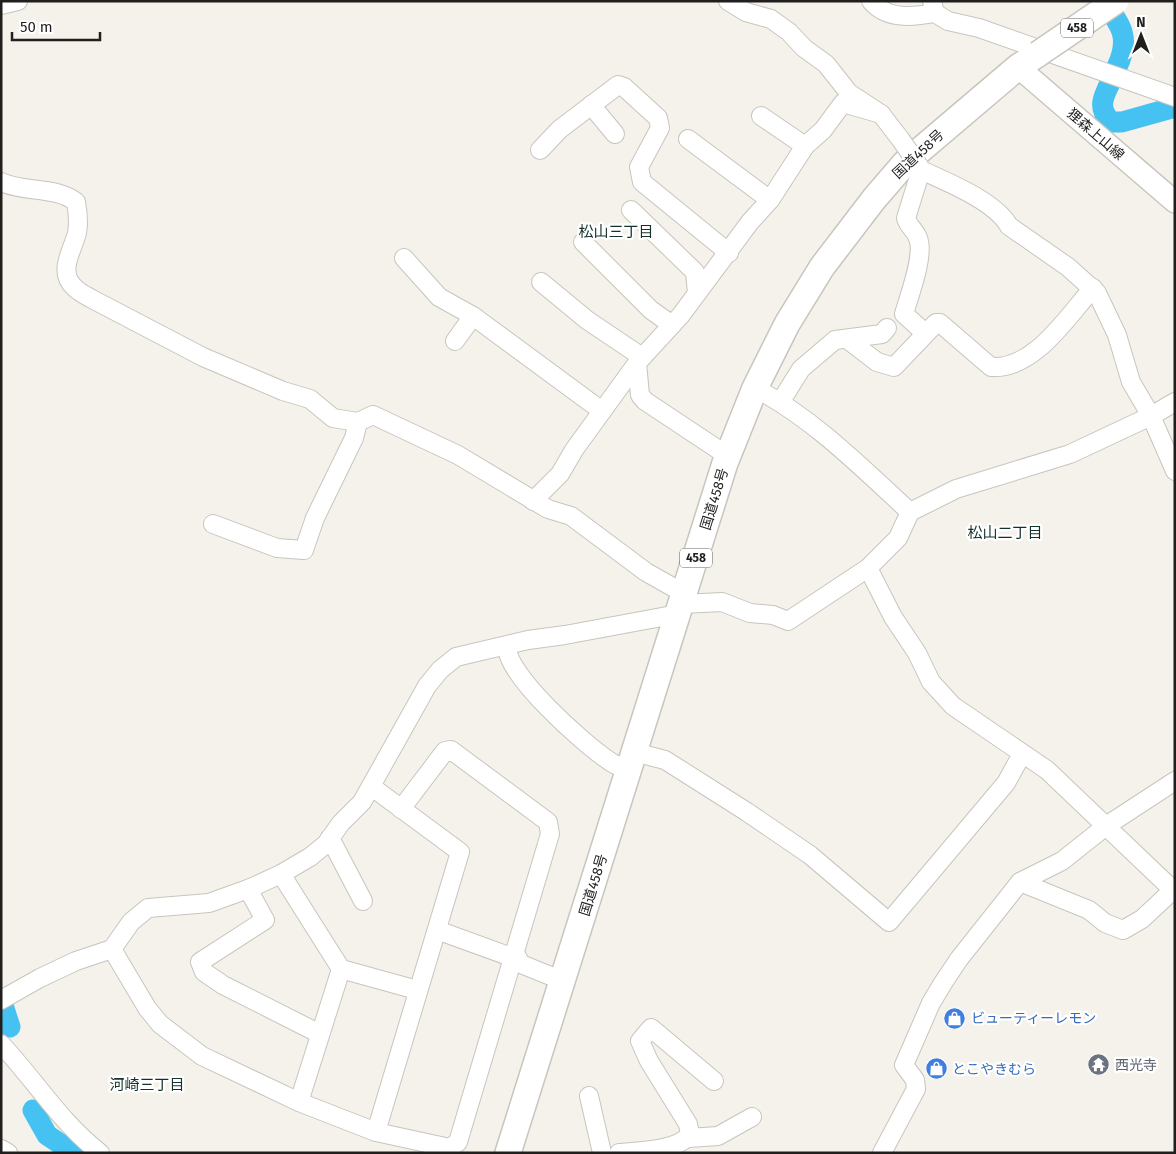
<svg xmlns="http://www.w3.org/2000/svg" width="1176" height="1154" font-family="'Fira Sans','Noto Sans JP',sans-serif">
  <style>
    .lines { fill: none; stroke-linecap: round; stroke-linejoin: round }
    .river { stroke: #45c2f2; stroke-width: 21 }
    .minor-casing { stroke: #c7c5bd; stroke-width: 20 }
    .major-casing { stroke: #c7c5bd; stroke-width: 24 }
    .highway-casing { stroke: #c7c5bd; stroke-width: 28 }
    .minor { stroke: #fff; stroke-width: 18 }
    .major { stroke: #fff; stroke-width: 21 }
    .highway { stroke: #fff; stroke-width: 25 }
    .minor-bridge-casing { stroke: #c7c5bd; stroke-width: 20; stroke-linecap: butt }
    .highway-bridge-casing { stroke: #c7c5bd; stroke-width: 28; stroke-linecap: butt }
    .minor-bridge { stroke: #fff; stroke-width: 18 }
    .highway-bridge { stroke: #fff; stroke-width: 25 }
    .labels { text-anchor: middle; stroke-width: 4.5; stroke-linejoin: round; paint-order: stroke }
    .shield { fill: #fff; stroke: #636261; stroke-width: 1 }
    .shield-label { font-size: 12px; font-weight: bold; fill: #201f1d }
    .street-label { font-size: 14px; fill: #201f1d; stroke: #fff }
    .shop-label { font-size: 14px; fill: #366cbe; stroke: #fff; text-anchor: start }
    .worship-label { font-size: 14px; fill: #5b616d; stroke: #fff; text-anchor: start }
    .neighbourhood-label { font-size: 15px; fill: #12322b; stroke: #fff }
  </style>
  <rect width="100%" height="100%" fill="#f4f2ea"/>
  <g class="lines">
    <!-- river -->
    <g class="river">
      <path d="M 1103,1 C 1121,25 1131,37 1117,67"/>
      <path d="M 1111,81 C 1103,97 1097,108 1111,122 L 1122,122 L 1175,107"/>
      <polyline points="1,999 10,1027"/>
      <polyline points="33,1110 47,1135 74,1153"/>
    </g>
    <defs>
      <g id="minor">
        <polyline points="728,1 746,12 771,19 789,32 804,48 826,64 849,93 881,114 901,140"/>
        <path d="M 871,1 C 887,20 913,17 935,13"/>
        <polyline points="932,1 935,13 948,21 979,28 1175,97"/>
        <polyline points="1,5 18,1"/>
        <polyline points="591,105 615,134"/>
        <polyline points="761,116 805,146"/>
        <polyline points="688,139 770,200"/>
        <polyline points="540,150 560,129 618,85 624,87 658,118 660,128 639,167 642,182 729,253"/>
        <path d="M 919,166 L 921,170 C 947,182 995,201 1009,226 L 1068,267 L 1097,293 L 1117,335 L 1131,382 L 1151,416 L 1175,471"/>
        <path d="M 921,170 L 906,218 C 908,226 915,230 918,238 C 925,255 909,296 904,314 L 925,333"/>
        <path d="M 1,182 C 25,193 55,186 76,202 C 78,213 79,222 77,233 C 72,252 57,272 75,288 C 80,293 87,296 92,299 L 203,357 L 283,391 L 310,399 L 333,418 L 358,422 L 373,415 L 458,455 L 548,509 L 571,516 L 646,572 L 685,594"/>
        <polyline points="631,210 695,272 697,293"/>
        <polyline points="583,242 651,310 672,325"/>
        <polyline points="404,258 439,297 473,316 602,411"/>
        <polyline points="541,282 587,320 642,357"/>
        <path d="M 847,339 L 877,362 L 894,367 L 936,323 L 940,323 L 991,367 C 1034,370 1067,317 1093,288"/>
        <polyline points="455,341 473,316"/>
        <polyline points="637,363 640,395 645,401 728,456"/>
        <path d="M 755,388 C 814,419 861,467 910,512"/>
        <polyline points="781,401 801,369 835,340 882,334 887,328"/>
        <polyline points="533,501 560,474 574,450 637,363 681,315 750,222 770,200 805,146 823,130 843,103 881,114"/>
        <polyline points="213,524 277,548 304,550 315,518 354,438 358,422"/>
        <polyline points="868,568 893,617 917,653 931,682 953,706 1047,770 1173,890 1142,919 1123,930 1105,923 1089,910 1020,882"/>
        <polyline points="681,604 722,602 750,613 773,615 788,621 868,568 898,538 910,512 956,489 1070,454 1151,416 1175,402"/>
        <path d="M 507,646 C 505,674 584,744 608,760 C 614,765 622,767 628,771"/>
        <polyline points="634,752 665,760 747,812 810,855 889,922 1006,783 1022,754"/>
        <polyline points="372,787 460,852 376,1132"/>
        <polyline points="330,838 363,901"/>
        <polyline points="281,874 341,969 417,990"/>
        <polyline points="248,889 265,920 200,962 204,972 223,985 320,1034"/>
        <polyline points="437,930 514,958"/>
        <polyline points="112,949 147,1008 160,1024 202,1056 299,1102 376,1132 450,1148 458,1142 550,834 548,822 451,750 445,751 401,809"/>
        <polyline points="515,953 521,964 563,981"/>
        <polyline points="1,1000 40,978 76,961 112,949 131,922 148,908 209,903 248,889 281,874 310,857 326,844 341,823 362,802 427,686 440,670 456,657 528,640 565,635 678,614"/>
        <path d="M 1,1044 C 35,1080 60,1122 100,1153"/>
        <polyline points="589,1096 602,1153"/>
        <polyline points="299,1102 341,969"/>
        <polyline points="688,1138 718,1136 752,1117"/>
        <polyline points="1,1149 8,1153"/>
        <path d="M 619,1153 C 638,1151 679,1151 690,1134 L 688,1124 L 649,1061 L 640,1041 L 651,1028 L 714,1081"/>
        <polyline points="882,1153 916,1089 915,1080 904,1065 931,1003 943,983 959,959 1020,882 1062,861 1106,826 1175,781"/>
      </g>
      <polyline id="major" points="1018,67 1175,202"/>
      <polyline id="highway" points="508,1153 725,463 755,388 787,324 822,267 874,199 905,163 1018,67 1038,54"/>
    </defs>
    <!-- minor casing -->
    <use href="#minor" class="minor-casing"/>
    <!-- major casing -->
    <use href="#major" class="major-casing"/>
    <!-- highway casing -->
    <use href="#highway" class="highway-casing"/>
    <!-- minor -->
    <use href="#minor" class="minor"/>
    <!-- major -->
    <use href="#major" class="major"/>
    <!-- highway -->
    <use href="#highway" class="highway"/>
    <defs>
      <polyline id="minor-bridge" points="901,140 919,166"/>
      <polyline id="highway-bridge" points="1038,54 1116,1"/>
    </defs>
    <!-- minor-bridge casing -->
    <use href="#minor-bridge" class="minor-bridge-casing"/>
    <!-- highway-bridge casing -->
    <use href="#highway-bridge" class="highway-bridge-casing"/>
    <!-- minor-bridge -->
    <use href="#minor-bridge" class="minor-bridge"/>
    <!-- highway-bridge -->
    <use href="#highway-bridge" class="highway-bridge"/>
  </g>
  <!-- icons -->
  <defs>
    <symbol id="shop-disc" viewBox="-11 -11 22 22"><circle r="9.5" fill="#3f7fe0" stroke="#fff"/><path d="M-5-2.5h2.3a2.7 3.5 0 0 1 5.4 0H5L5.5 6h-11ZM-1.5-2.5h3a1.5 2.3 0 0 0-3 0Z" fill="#fff"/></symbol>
    <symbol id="temple-disc" viewBox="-11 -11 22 22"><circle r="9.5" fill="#6b7280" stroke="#fff"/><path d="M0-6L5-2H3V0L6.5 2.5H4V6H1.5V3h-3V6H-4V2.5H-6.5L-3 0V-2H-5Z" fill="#fff"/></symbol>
  </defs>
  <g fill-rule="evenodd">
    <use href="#shop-disc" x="942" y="1006" width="25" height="25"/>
    <use href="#temple-disc" x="1086" y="1052" width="25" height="25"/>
    <use href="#shop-disc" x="924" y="1056" width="25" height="25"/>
  </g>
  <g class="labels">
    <!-- shield labels -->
    <g class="shield">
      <rect x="1061" y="18.5" width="32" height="19" rx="4"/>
      <rect x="680" y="548.5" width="32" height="19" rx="4"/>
    </g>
    <g class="shield-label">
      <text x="1077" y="32">458</text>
      <text x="696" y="562">458</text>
    </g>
    <!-- street labels -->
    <g class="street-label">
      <text transform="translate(1096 134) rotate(41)" y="5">狸森上山線</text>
      <text transform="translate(918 154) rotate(-43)" y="5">国道458号</text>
      <text transform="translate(714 499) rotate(-73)" y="5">国道458号</text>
      <text transform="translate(593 885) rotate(-73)" y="5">国道458号</text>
    </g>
    <!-- shop labels -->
    <g class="shop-label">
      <text x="971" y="1023">ビューティーレモン</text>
      <text x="952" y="1074">とこやきむら</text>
    </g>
    <!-- worship labels -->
    <g class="worship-label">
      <text x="1115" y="1070">西光寺</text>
    </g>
    <!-- neighbourhood labels -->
    <g class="neighbourhood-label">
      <text x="616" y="237">松山三丁目</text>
      <text x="1005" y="538">松山二丁目</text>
      <text x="147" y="1090">河崎三丁目</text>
    </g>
  </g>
  <!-- border -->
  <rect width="1176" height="1154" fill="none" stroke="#201f1d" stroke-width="5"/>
  <!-- north arrow -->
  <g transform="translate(1141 35)" stroke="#ffffff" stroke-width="4" paint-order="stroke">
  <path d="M0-4L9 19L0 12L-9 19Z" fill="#201f1d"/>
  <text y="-8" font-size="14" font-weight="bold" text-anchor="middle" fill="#201f1d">N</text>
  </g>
  <!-- scale -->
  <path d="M12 32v8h88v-8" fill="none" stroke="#201f1d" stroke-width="2.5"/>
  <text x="20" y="32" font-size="15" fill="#201f1d" stroke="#ffffff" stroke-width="4" paint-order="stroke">50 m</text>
</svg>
